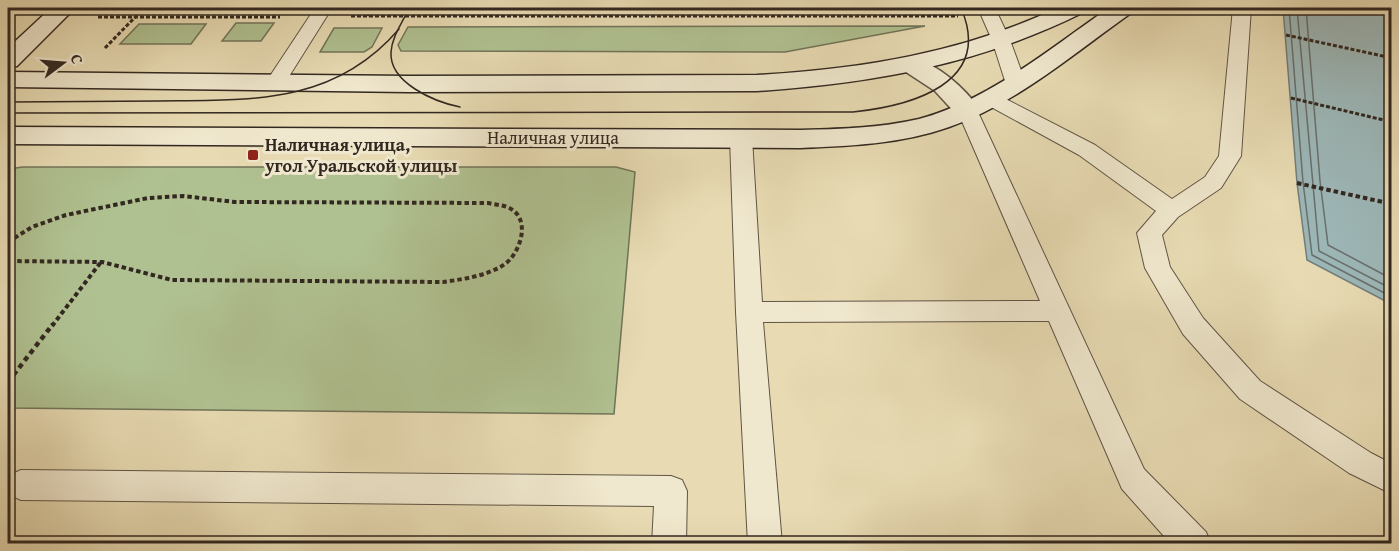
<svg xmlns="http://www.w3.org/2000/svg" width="1399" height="551" font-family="'Gentium Book Plus',serif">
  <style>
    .green { fill: #b0c191; stroke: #717459; stroke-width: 1.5 }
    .water { fill: #9db8b9; stroke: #727e7c; stroke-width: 1.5 }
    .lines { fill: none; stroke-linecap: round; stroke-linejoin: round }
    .shore { stroke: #68706d; stroke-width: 1.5 }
    .lane-casing { stroke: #605546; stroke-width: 2 }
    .street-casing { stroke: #605546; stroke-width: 3 }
    .secondary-casing { stroke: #322821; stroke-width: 3 }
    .path-far2 { stroke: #322821; stroke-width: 3; stroke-dasharray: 4 2; stroke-linecap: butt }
    .path-far1 { stroke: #322821; stroke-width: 4; stroke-dasharray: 4.5 3; stroke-linecap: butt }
    .path { stroke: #322821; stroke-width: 4.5; stroke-dasharray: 5 4; stroke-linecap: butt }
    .lane { fill: #f0e8ce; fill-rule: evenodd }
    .street { fill: #f0e8ce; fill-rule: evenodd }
    .secondary { fill: #f0e8ce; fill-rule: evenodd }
    .tram { stroke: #322821; stroke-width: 1.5 }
    .poi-dot { fill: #8f2418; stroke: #f0e8ce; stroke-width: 2 }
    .labels { text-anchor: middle; stroke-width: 6; stroke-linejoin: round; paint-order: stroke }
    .street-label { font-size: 18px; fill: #322821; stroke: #f0e8ce }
    .poi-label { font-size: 18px; font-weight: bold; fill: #322821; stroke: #f0e8ce; text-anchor: start }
  </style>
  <rect width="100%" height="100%" fill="#e8dbb3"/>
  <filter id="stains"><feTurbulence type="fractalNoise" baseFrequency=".00333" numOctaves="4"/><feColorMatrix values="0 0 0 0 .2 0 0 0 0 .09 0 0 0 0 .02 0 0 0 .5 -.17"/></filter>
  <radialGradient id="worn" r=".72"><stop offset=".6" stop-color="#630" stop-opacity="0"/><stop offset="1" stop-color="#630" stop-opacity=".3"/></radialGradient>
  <!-- green -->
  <g class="green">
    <polygon points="417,8 954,8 956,12 415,10"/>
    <polygon points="236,23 274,23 261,41 222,41"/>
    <polygon points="139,24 206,24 191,44 120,44"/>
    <polygon points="925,26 785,52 401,51 398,45 408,27"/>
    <polygon points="334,28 382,28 372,47 364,52 320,52"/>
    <polygon points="23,167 616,167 635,172 614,414 8,408 8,169"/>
  </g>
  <!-- water -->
  <polygon class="water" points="1283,8 1391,8 1391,304 1307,260 1297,183"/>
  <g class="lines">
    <!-- shore -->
    <g class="shore">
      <polyline points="1289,8 1303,182 1312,255 1392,297"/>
      <polyline points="1297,8 1319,251 1392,289"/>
      <polyline points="1306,8 1320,181 1328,245 1392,279"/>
    </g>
    <defs>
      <g id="lane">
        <polygon points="315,8 332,8 283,86 269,86 266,82"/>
        <polygon points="978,8 995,8 1010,40 1026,84 1023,88 1009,88 1006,84 992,40"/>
        <polygon points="1233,8 1251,8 1241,156 1221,188 1178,217 1162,235 1170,267 1203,318 1260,381 1371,453 1392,464 1392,494 1349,473 1240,399 1183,334 1145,268 1137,233 1156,211 1079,155 982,102 979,98 982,94 996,94 1095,145 1172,199 1205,177 1219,156"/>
        <polygon points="967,104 974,106 977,110 1144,469 1206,532 1211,544 1171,544 1122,489 1049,321 763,322 782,544 748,544 736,312 730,138 733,133 741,131 749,133 752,138 762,302 1040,301 957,110 960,106"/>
        <polygon points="21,470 671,476 682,480 687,491 686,544 652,544 654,506 21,500 10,495 8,480 10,475"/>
      </g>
      <path id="street" d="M 912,58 C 938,64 965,88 980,110 L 976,116 L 967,118 L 958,116 L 935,91 L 903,70 L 900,65 L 903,60 Z"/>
      <g id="secondary">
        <polygon points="51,8 75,8 17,66 8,68 8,48"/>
        <path d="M 1057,8 L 1085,8 L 1082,13 C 977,65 873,83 757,91 L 409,92 L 8,87 L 8,72 L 409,76 L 757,75 C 862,69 962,53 1057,8 Z"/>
        <path d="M 1109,8 L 1134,8 L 1131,13 C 1073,54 1017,103 949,127 C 901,144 850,146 800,148 L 8,144 L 8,127 L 800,130 C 840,129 880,128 919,119 C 990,100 1050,48 1109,8 Z"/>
      </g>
    </defs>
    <!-- lane casing -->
    <use href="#lane" class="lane-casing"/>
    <!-- street casing -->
    <use href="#street" class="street-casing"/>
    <!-- secondary casing -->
    <use href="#secondary" class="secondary-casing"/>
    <!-- path-far2 -->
    <g class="path-far2">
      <polyline points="351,16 958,16"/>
      <polyline points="368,16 373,8"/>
      <polyline points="98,17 280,17"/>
      <polyline points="1286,35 1392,58"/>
      <polyline points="105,48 144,8"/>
      <polyline points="1291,98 1392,122"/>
    </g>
    <!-- path-far1 -->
    <g class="path-far1">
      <polyline points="1297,183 1392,204"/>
      <path d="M 8,242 L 32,227 L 66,215 L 148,198 L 183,196 L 235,202 L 488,203 C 497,205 507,205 514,211 C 530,224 519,254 505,264 C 487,276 464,279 443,282 L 172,280 L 102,262 L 8,261"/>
      <polyline points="52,326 101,262"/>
    </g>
    <!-- path -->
    <polyline class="path" points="8,382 53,324"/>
    <!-- lane -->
    <use href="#lane" class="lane"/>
    <!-- street -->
    <use href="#street" class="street"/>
    <!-- secondary -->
    <use href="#secondary" class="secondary"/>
    <!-- tram -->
    <g class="tram">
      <path d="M 409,8 C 403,22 392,36 391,52 C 389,83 435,102 460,107"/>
      <path d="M 8,102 C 58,102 109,101 159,101 C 251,100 334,105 399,29"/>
      <path d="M 8,113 L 853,112 C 910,106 994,84 961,8"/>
    </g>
  </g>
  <!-- markers -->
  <rect class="poi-dot" x="247" y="149" width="12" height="12" rx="3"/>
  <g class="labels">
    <!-- street labels -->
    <g class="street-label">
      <text x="553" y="144">Наличная улица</text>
    </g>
    <!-- poi labels -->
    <g class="poi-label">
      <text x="265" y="151">Наличная улица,<tspan x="265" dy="21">угол Уральской улицы</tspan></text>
    </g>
  </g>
  <!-- margin -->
  <rect width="1399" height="551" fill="none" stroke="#e8dbb3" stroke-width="30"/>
  <rect x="9" y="9" width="1381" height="533" fill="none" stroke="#322821" stroke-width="3"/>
  <rect x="15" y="15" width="1369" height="521" fill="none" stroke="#322821" stroke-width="1.5"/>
  <!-- north arrow -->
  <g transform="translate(63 63) rotate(74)" stroke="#f0e8ce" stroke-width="4.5" paint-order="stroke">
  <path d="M0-4.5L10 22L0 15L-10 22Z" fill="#322821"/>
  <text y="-9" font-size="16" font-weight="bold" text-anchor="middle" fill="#322821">С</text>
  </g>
  <rect width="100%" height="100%" filter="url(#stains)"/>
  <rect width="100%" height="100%" fill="url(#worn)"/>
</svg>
